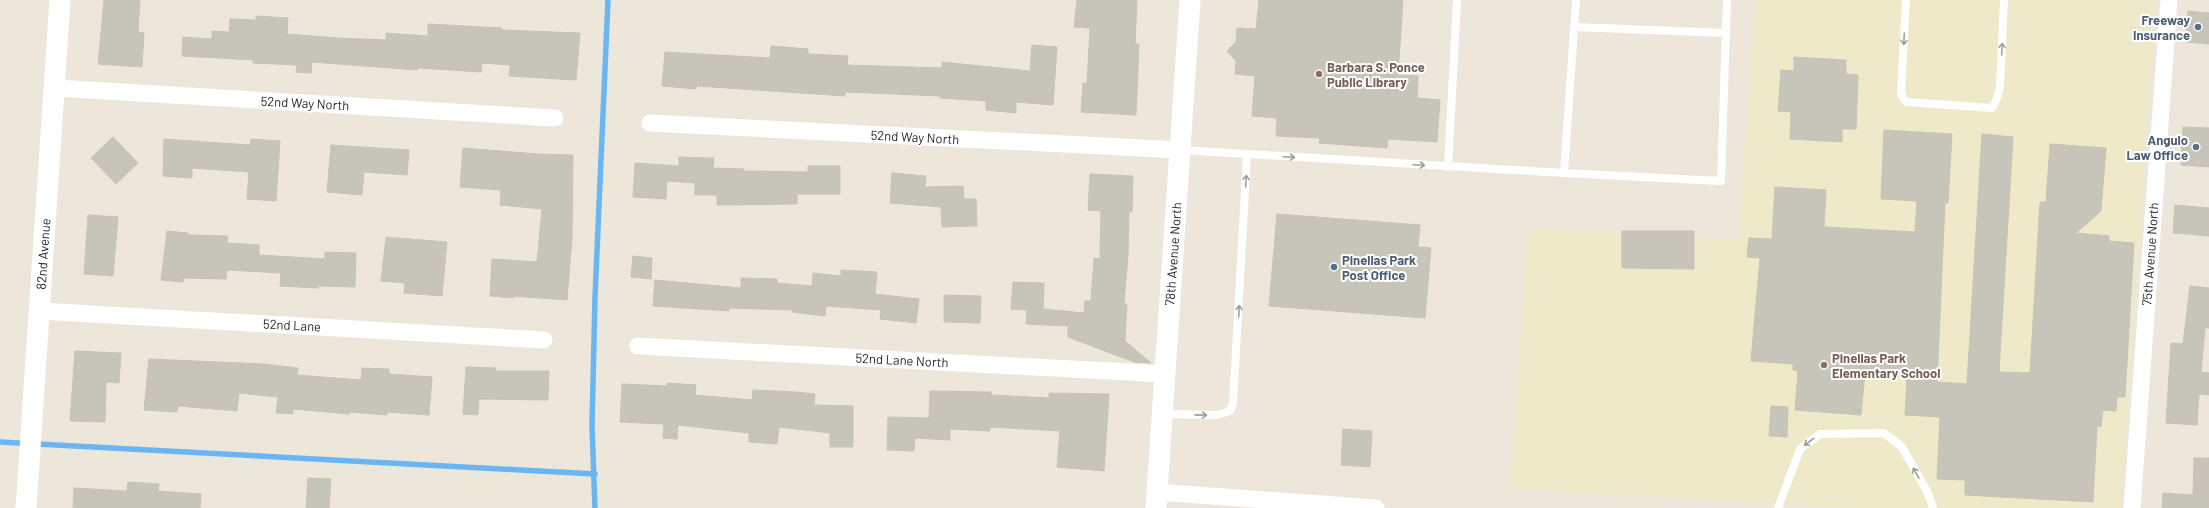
<svg xmlns="http://www.w3.org/2000/svg" width="2209" height="508" font-family="Barlow,sans-serif">
  <style>
    .education { fill: #eee9c9 }
    .lines { fill: none; stroke-linecap: round; stroke-linejoin: round }
    .stream { stroke: #6ab6f2; stroke-width: 5.5 }
    .building { fill: #c7c4ba; stroke: #c7c4b4 }
    .service { stroke: #fff; stroke-width: 8 }
    .minor { stroke: #fff; stroke-width: 17 }
    .tertiary { stroke: #fff; stroke-width: 21 }
    .oneway { stroke: #9f9f9f }
    .service-dot { fill: #5c6f8a; stroke: #fff; stroke-width: 1.5 }
    .education-dot { fill: #8d6e63; stroke: #fff; stroke-width: 1.5 }
    .labels { text-anchor: middle; stroke-width: 4; stroke-linejoin: round; paint-order: stroke }
    .service-label { font-size: 13px; font-weight: bold; fill: #4e5e75; stroke: #fff; text-anchor: end }
    .education-label { font-size: 13px; font-weight: bold; fill: #785e54; stroke: #fff; text-anchor: start }
    .street-label { font-size: 13px; fill: #292929; stroke: #fff }
  </style>
  <rect width="100%" height="100%" fill="#ece7da"/>
  <!-- education -->
  <polygon class="education" points="1756,0 2156,0 2120,508 1855,508 1511,489 1527,228 1738,240"/>
  <g class="lines">
    <!-- stream -->
    <g class="stream">
      <polyline points="0,442 595,474"/>
      <polyline points="595,508 592,426 595,297 608,0"/>
    </g>
  </g>
  <!-- building -->
  <g class="building">
    <polygon points="104,0 140,0 138,32 144,33 142,67 98,64"/>
    <polygon points="1077,0 1137,0 1135,44 1139,44 1136,115 1081,112 1083,83 1087,84 1090,28 1074,27"/>
    <polygon points="1259,0 1403,0 1398,75 1418,76 1417,98 1440,100 1437,142 1388,139 1387,148 1319,143 1320,138 1276,136 1277,118 1252,116 1255,76 1235,74 1236,61 1227,51 1236,42 1237,28 1256,29"/>
    <polygon points="2188,11 2209,13 2209,44 2186,42"/>
    <polygon points="256,16 288,18 287,34 338,38 386,40 386,33 428,36 428,24 502,28 502,30 580,33 576,80 509,76 510,65 482,63 481,72 418,68 417,70 312,62 311,73 296,72 297,65 253,63 253,60 182,56 183,37 212,39 212,31 229,32 230,19 256,20"/>
    <polygon points="1032,45 1057,47 1053,105 1016,102 1016,113 986,110 986,101 940,98 940,96 845,92 845,96 697,86 696,89 662,86 665,52 770,58 771,46 808,49 808,54 848,56 847,65 942,68 942,62 1030,71"/>
    <polygon points="1794,57 1846,60 1846,74 1858,75 1856,129 1842,129 1842,142 1790,139 1791,112 1778,111 1781,70 1794,71"/>
    <polygon points="2183,127 2209,128 2209,167 2181,165"/>
    <polygon points="1884,130 1952,134 1948,203 1945,203 1937,382 1967,384 1982,134 2013,137 1999,372 2030,373 2040,202 2046,202 2050,144 2106,148 2101,211 2076,233 2109,236 2109,241 2134,243 2125,397 2117,397 2116,411 2103,410 2101,427 2097,426 2093,502 1965,495 1965,480 1937,479 1940,417 1905,415 1907,377 1865,374 1861,415 1795,410 1798,371 1793,370 1793,364 1751,361 1760,258 1747,257 1749,238 1772,239 1775,187 1826,190 1824,227 1915,232 1917,201 1881,199"/>
    <polygon points="113,137 138,163 116,184 91,158"/>
    <polygon points="164,139 250,145 251,139 280,141 276,201 247,199 249,172 192,168 192,178 163,176"/>
    <polygon points="331,145 409,150 407,175 364,172 362,195 327,192"/>
    <polygon points="463,148 538,154 573,155 572,238 567,300 513,296 513,298 490,296 492,259 537,262 542,209 500,205 501,190 460,187"/>
    <polygon points="679,157 714,158 713,168 744,169 744,171 808,172 808,166 840,166 840,194 797,194 797,204 717,205 717,195 695,195 695,183 667,181 666,199 633,197 635,163 679,166"/>
    <polygon points="892,173 926,176 925,187 963,186 964,199 976,199 977,226 942,227 941,207 890,203"/>
    <polygon points="1090,174 1133,176 1132,212 1129,212 1128,255 1124,304 1127,304 1125,341 1151,363 1134,362 1068,337 1068,326 1026,324 1027,310 1011,309 1013,282 1044,283 1043,309 1084,313 1085,301 1091,301 1094,258 1100,259 1101,211 1088,210"/>
    <polygon points="2175,205 2209,208 2209,236 2173,233"/>
    <polygon points="1277,214 1420,225 1418,247 1431,248 1425,318 1269,306"/>
    <polygon points="88,215 118,217 113,276 84,274"/>
    <polygon points="167,231 188,233 188,235 228,236 227,243 259,245 259,255 325,259 325,252 356,253 355,287 319,286 318,288 280,286 281,273 227,270 226,279 183,278 183,282 161,280"/>
    <polygon points="1622,231 1694,231 1694,269 1622,268"/>
    <polygon points="386,237 447,242 442,296 404,293 405,283 381,281"/>
    <polygon points="633,256 652,258 651,279 631,277"/>
    <polygon points="841,270 877,272 875,294 919,299 916,323 880,319 881,310 826,306 825,316 792,312 793,310 729,308 729,311 653,306 655,280 741,288 741,278 777,279 777,283 812,286 813,273 841,276"/>
    <polygon points="2190,286 2209,288 2209,328 2205,328 2201,372 2209,373 2209,395 2199,394 2197,425 2166,423 2171,343 2183,344"/>
    <polygon points="944,295 981,296 980,323 944,322"/>
    <polygon points="75,351 121,353 119,383 106,382 105,422 70,421"/>
    <polygon points="149,359 264,364 298,368 297,375 361,380 362,368 389,369 389,374 432,377 429,415 387,412 387,415 350,412 349,414 293,409 293,414 276,413 278,397 239,393 237,411 178,406 177,412 144,410"/>
    <polygon points="466,367 496,368 495,371 549,371 548,400 479,399 478,415 463,414"/>
    <polygon points="667,383 696,385 695,395 752,400 753,390 796,392 815,394 814,405 853,406 853,447 830,447 830,433 779,427 777,444 749,442 749,433 678,425 677,439 663,438 664,424 620,422 622,384 667,386"/>
    <polygon points="930,391 991,392 991,395 1049,398 1049,393 1109,394 1104,471 1057,467 1060,431 990,427 990,431 950,429 950,440 915,438 914,451 887,450 888,417 929,418"/>
    <polygon points="1771,406 1788,407 1787,437 1769,436"/>
    <polygon points="1343,429 1372,431 1370,467 1341,465"/>
    <polygon points="2194,458 2209,458 2209,508 2162,508 2163,493 2193,495"/>
    <polygon points="308,478 331,479 329,508 306,508"/>
    <polygon points="128,482 159,484 158,491 201,494 200,508 73,508 74,488 127,491"/>
  </g>
  <g class="lines">
    <!-- service -->
    <g class="service">
      <polyline points="1906,0 1901,94 1906,102 1992,108 1996,101 2000,88 2004,0"/>
      <polyline points="1574,27 1726,33"/>
      <polyline points="1181,150 1564,173 1576,0"/>
      <polyline points="1448,167 1457,0"/>
      <polyline points="1564,173 1721,181 1727,0"/>
      <polyline points="1163,414 1217,415 1230,411 1233,403 1247,155"/>
      <polyline points="1778,508 1800,449 1820,434 1884,433 1902,447 1928,493 1933,508"/>
    </g>
    <!-- minor -->
    <g class="minor">
      <polyline points="55,88 555,118"/>
      <polyline points="650,123 1181,150"/>
      <polyline points="40,311 544,340"/>
      <polyline points="638,346 1165,374"/>
      <polyline points="1157,492 1376,508"/>
      <polyline points="2132,508 2169,0"/>
    </g>
    <!-- tertiary -->
    <g class="tertiary">
      <polyline points="26,508 60,0"/>
      <polyline points="1156,508 1190,0"/>
    </g>
  </g>
  <!-- one-way arrows -->
  <defs><path id="oneway-shaft" d="M-6 0H5M1.5-3L5.5 0L1.5 3" fill="none" stroke-width="1.6" stroke-linecap="round" stroke-linejoin="round"/></defs>
  <g class="oneway">
    <use href="#oneway-shaft" transform="translate(1904 39) rotate(93)"/>
    <use href="#oneway-shaft" transform="translate(2002 49) rotate(-87)"/>
    <use href="#oneway-shaft" transform="translate(1289 157) rotate(3)"/>
    <use href="#oneway-shaft" transform="translate(1419 165) rotate(3)"/>
    <use href="#oneway-shaft" transform="translate(1246 181) rotate(-87)"/>
    <use href="#oneway-shaft" transform="translate(1239 311) rotate(-87)"/>
    <use href="#oneway-shaft" transform="translate(1201 415) rotate(1)"/>
    <use href="#oneway-shaft" transform="translate(1809 442) rotate(143)"/>
    <use href="#oneway-shaft" transform="translate(1916 473) rotate(-119)"/>
  </g>
  <!-- markers -->
  <g class="service-dot">
    <circle cx="2198" cy="27" r="4"/>
    <circle cx="2196" cy="147" r="4"/>
    <circle cx="1334" cy="267" r="4"/>
  </g>
  <g class="education-dot">
    <circle cx="1319" cy="74" r="4"/>
    <circle cx="1824" cy="365" r="4"/>
  </g>
  <g class="labels">
    <!-- service labels -->
    <g class="service-label">
      <text x="2190" y="25">Freeway<tspan x="2190" dy="15">Insurance</tspan></text>
      <text x="2188" y="145">Angulo<tspan x="2188" dy="15">Law Office</tspan></text>
      <text x="1342" y="265" text-anchor="start">Pinellas Park<tspan x="1342" dy="15">Post Office</tspan></text>
    </g>
    <!-- education labels -->
    <g class="education-label">
      <text x="1327" y="72">Barbara S. Ponce<tspan x="1327" dy="15">Public Library</tspan></text>
      <text x="1832" y="363">Pinellas Park<tspan x="1832" dy="15">Elementary School</tspan></text>
    </g>
    <!-- street labels -->
    <g class="street-label">
      <text transform="translate(305 103) rotate(3)" y="5">52nd Way North</text>
      <text transform="translate(915 137) rotate(3)" y="5">52nd Way North</text>
      <text transform="translate(43 254) rotate(-86)" y="5">82nd Avenue</text>
      <text transform="translate(1173 254) rotate(-86)" y="5">78th Avenue North</text>
      <text transform="translate(2150 254) rotate(-86)" y="5">75th Avenue North</text>
      <text transform="translate(292 325) rotate(3)" y="5">52nd Lane</text>
      <text transform="translate(902 360) rotate(3)" y="5">52nd Lane North</text>
    </g>
  </g>
</svg>
